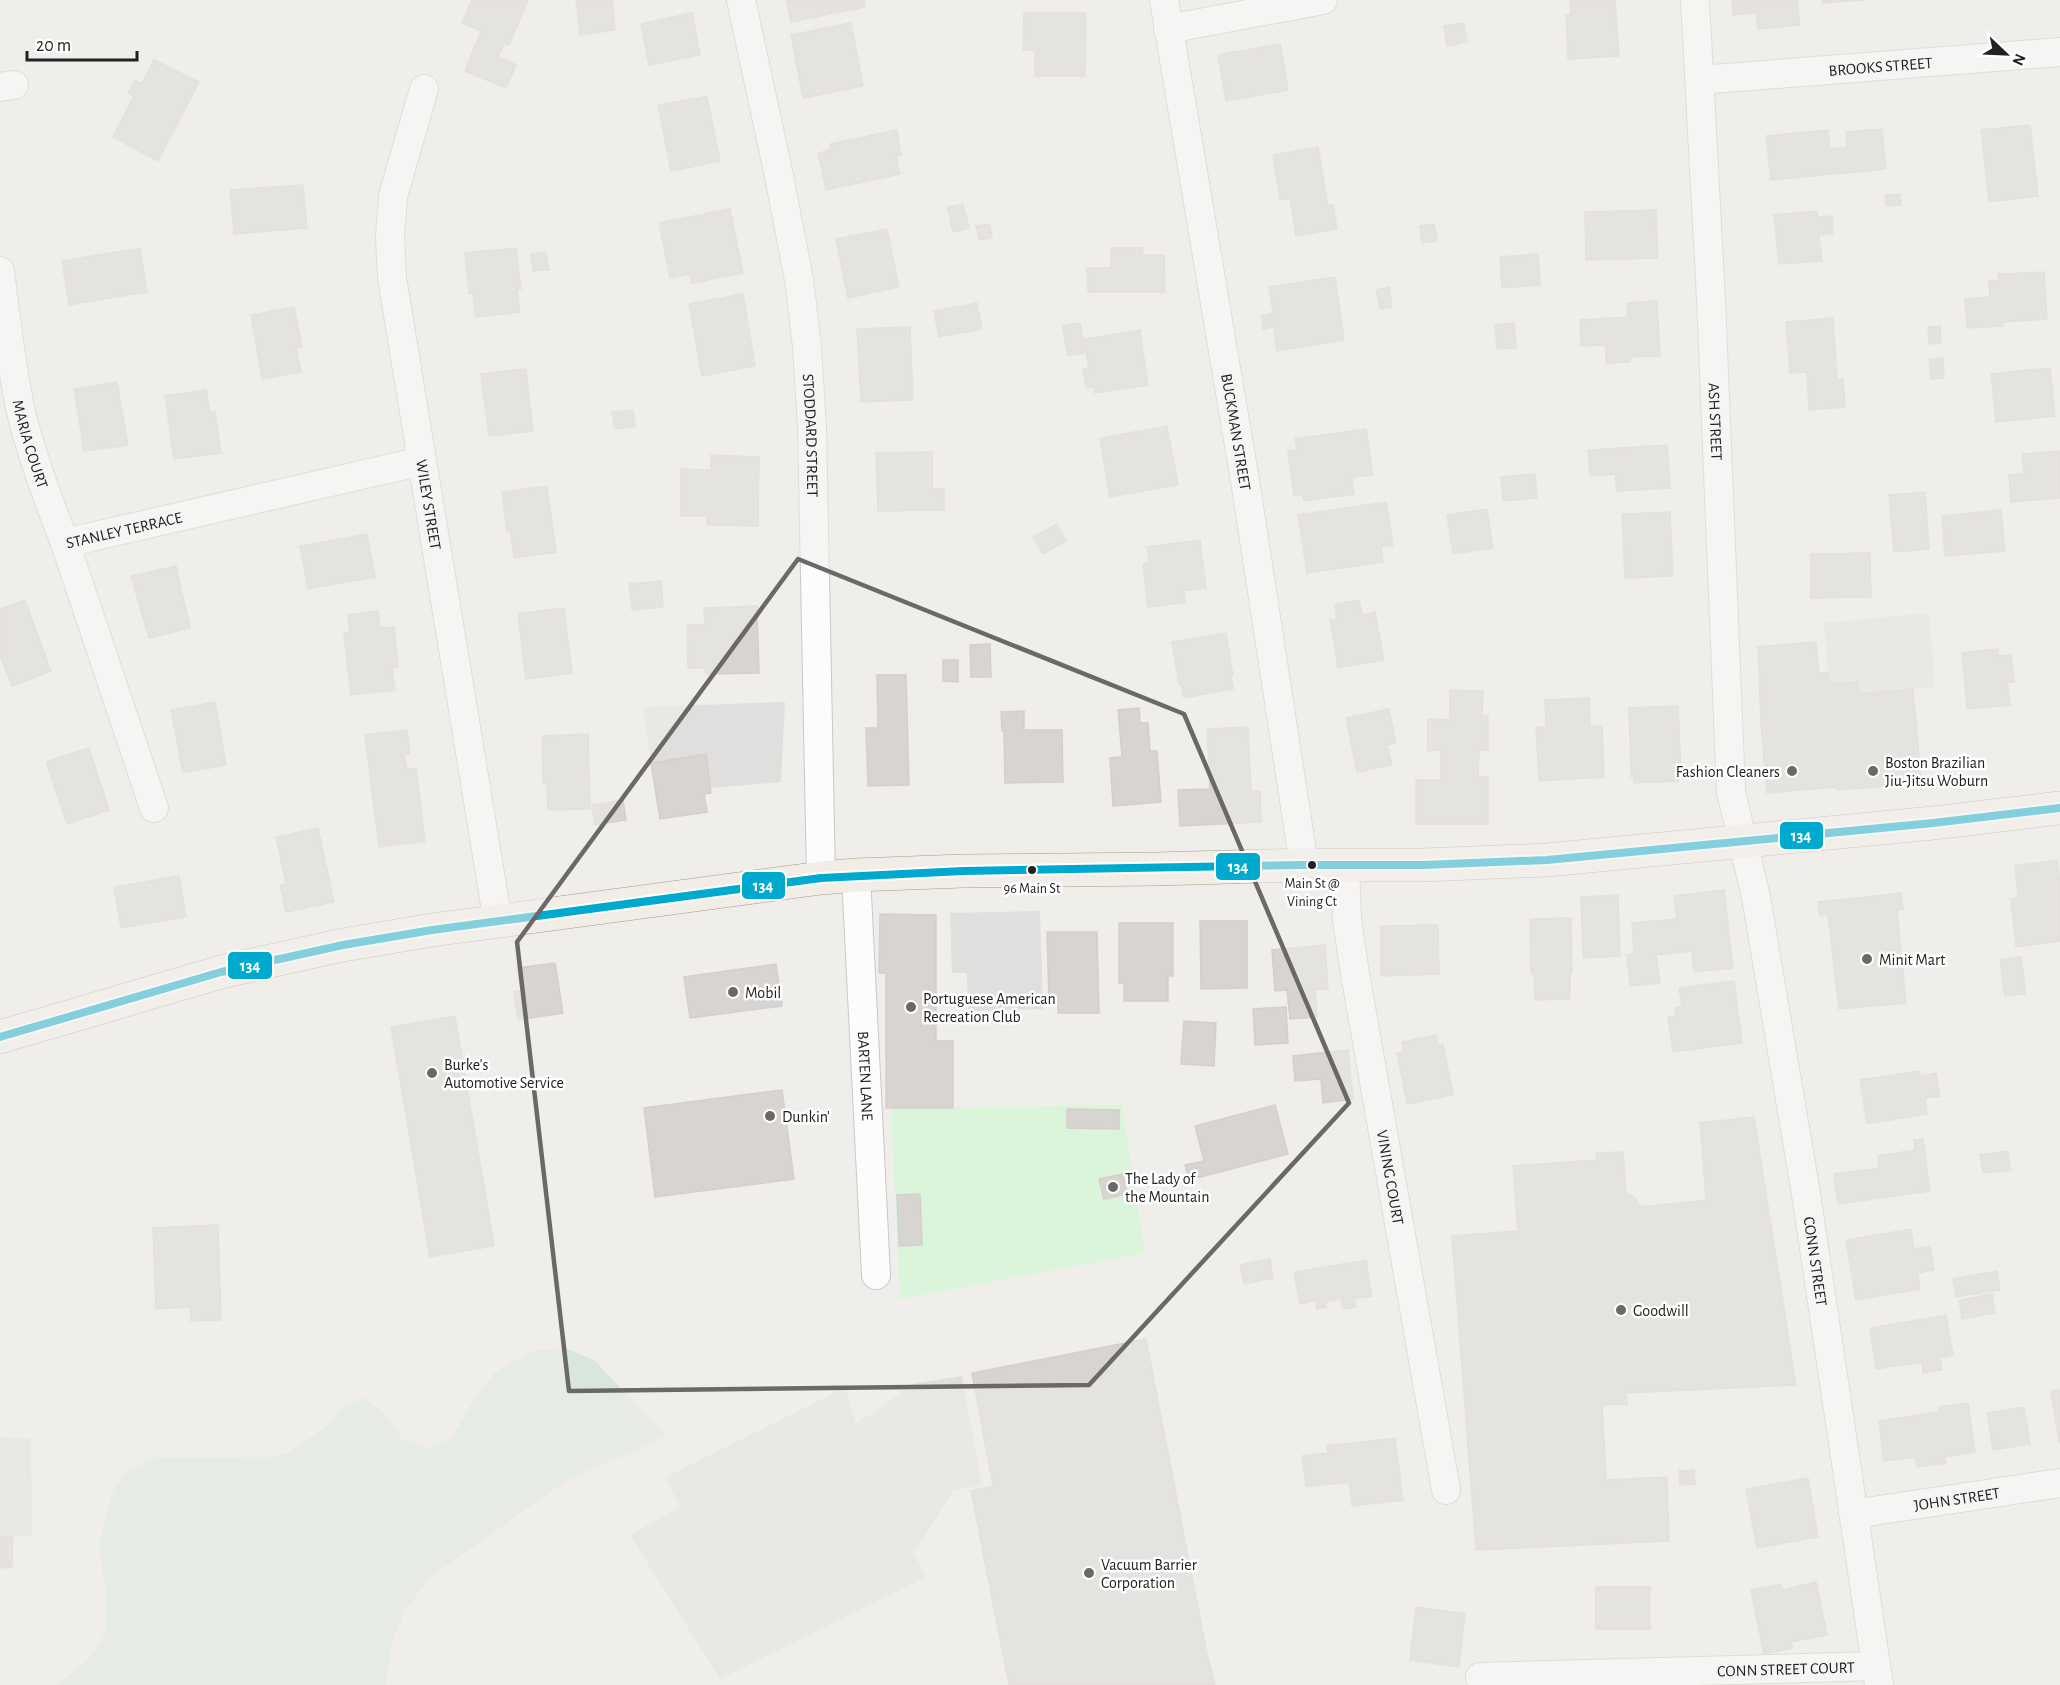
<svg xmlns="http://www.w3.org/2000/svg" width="2060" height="1685" font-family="'Alegreya Sans',sans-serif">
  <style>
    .wetland { fill: #d9e6de }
    .park { fill: #daf5da }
    .parking { fill: #e0dfde }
    .building { fill: #d7d4d2; stroke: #d3d0cc; stroke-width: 1.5 }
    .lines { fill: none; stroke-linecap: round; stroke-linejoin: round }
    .minor-casing { stroke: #c9c8c7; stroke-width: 30 }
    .primary-casing { stroke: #a79c86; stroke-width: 34 }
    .minor { stroke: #fdfcfc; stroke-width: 28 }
    .primary { stroke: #f3ede7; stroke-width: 33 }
    .bus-1-casing { stroke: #fff; stroke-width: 12 }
    .bus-1 { stroke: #00a9ce; stroke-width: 8 }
    .marked { fill: none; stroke: #6a6968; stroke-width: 4.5; stroke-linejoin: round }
    .poi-dot { fill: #6a6968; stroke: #fff; stroke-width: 2 }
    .bus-dot { fill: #222; stroke: #fff; stroke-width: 2 }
    .labels { text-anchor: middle; stroke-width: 5; stroke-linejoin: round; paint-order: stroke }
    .bus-label { font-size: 14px; fill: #222; stroke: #fff }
    .street-label { font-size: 16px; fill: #222; stroke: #fff }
    .poi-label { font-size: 16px; fill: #222; stroke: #fff; text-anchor: start }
    .line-badge { stroke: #fff; stroke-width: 2 }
    .badge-label { font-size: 16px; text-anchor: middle; font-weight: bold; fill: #fff }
  </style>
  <rect width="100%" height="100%" fill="#f0eeeb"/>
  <!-- wetland -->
  <polygon class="wetland" points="565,1348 594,1360 667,1436 566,1481 429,1578 405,1611 391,1645 386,1685 57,1685 91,1657 105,1633 107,1597 99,1546 113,1491 127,1470 157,1458 269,1457 288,1453 329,1425 344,1405 365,1398 387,1416 402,1439 425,1448 450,1441 474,1399 494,1373 532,1351"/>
  <!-- park -->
  <polygon class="park" points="1122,1105 1145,1253 900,1299 891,1108"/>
  <!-- parking -->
  <g class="parking">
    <polygon points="1929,613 1935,687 1859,694 1857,682 1829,684 1824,623"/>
    <polygon points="785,702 781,782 711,788 705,755 651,763 643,707"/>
    <polygon points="1040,911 1043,1009 968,1011 967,973 952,973 950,913"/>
    <polygon points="962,1376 982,1485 953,1491 914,1553 926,1577 720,1679 630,1535 680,1507 665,1477 845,1388 856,1423 875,1412 912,1384"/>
    <polygon points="0,1437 31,1439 32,1536 0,1537"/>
  </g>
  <!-- building -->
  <g class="building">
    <polygon points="472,0 528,0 509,45 504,43 498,57 516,65 506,88 465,71 481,31 462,23"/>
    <polygon points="576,0 612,0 615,30 580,35"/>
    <polygon points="787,0 864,0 865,7 791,22"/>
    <polygon points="1570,0 1615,0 1619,56 1568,59 1566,15 1571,15"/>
    <polygon points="1732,0 1797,0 1800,25 1758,29 1756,13 1733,15"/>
    <polygon points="1822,0 1864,0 1822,3"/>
    <polygon points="692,13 700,55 649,65 641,24"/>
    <polygon points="1024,13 1086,13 1085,76 1035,76 1035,50 1023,50"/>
    <polygon points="851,23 863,86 803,98 791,35"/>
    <polygon points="1464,23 1467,42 1447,46 1444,26"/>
    <polygon points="1280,44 1288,90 1226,101 1218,55"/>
    <polygon points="154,60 199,82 158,161 113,137 134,96 128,93 135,80 142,83"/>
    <polygon points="707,96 720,161 671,171 658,105"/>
    <polygon points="2030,125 2038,196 1989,202 1981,130"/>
    <polygon points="1882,129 1886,169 1771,180 1766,136 1828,130 1830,149 1847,147 1846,132"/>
    <polygon points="897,130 901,155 896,156 900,174 826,190 818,153 831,150 830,144"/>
    <polygon points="1318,147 1328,206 1333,205 1337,229 1296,236 1290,198 1280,200 1273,155"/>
    <polygon points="303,185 307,228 234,234 230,190"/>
    <polygon points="1900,194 1901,205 1886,206 1886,195"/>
    <polygon points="963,204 969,228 953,232 947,207"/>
    <polygon points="730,209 743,273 692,283 690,274 670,278 659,223"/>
    <polygon points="1656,210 1658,258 1586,260 1585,212"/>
    <polygon points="1817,211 1818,217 1832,216 1833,233 1819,235 1822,261 1779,264 1774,215"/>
    <polygon points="990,224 992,238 979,240 976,226"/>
    <polygon points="1434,224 1437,241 1422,243 1420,226"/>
    <polygon points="887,229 899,287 848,298 836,239"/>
    <polygon points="140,248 147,292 69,305 62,261"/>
    <polygon points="516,248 521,289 517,289 520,312 476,317 473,293 469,294 465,253"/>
    <polygon points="1111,248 1143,248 1142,255 1164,255 1165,292 1088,292 1087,268 1111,268"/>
    <polygon points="546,252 549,270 533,271 531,254"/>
    <polygon points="1538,254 1540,285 1502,288 1500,257"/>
    <polygon points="2044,272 2047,319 2003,322 2003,326 1967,328 1965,299 1990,297 1989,281 1999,281 1998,274"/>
    <polygon points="1335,277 1344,340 1277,351 1274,327 1263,329 1261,316 1273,313 1269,287"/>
    <polygon points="1389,287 1392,307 1380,309 1376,290"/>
    <polygon points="743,294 755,366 702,376 689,304"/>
    <polygon points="1657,301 1660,356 1630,357 1630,362 1606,363 1606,345 1581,346 1580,320 1628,317 1627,303"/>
    <polygon points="977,303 982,329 939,337 934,311"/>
    <polygon points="294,307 302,347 296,348 301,372 262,379 251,315"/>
    <polygon points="1833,318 1837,379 1843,379 1845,407 1809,410 1807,372 1790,373 1786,322"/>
    <polygon points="1080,323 1086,353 1068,356 1062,326"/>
    <polygon points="1514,323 1516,348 1497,349 1495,325"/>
    <polygon points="1940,326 1941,343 1929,344 1928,327"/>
    <polygon points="910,327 913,400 861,402 857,329"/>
    <polygon points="1140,330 1148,385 1095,393 1094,387 1086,388 1083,369 1089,368 1084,339"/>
    <polygon points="1943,358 1944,378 1931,379 1929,360"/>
    <polygon points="2050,368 2055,416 1996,422 1991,374"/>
    <polygon points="526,369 533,431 489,436 481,374"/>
    <polygon points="117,382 128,445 84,451 74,389"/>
    <polygon points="206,390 210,412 215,412 221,453 174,459 165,396"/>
    <polygon points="633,410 635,426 615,429 612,412"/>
    <polygon points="1167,426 1178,485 1110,497 1100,438"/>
    <polygon points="1366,429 1373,475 1352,477 1354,494 1304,501 1303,494 1294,496 1288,451 1297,450 1295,439"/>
    <polygon points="1667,445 1670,488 1617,491 1615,474 1590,476 1588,450"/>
    <polygon points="2060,451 2060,498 2011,502 2009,475 2024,474 2022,454"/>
    <polygon points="932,452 932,489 944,489 944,510 878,511 876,453"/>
    <polygon points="711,455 759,457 758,526 707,525 707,516 681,516 681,469 711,470"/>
    <polygon points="1535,474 1537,498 1503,501 1501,477"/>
    <polygon points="547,486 556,552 514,558 510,531 507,532 502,492"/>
    <polygon points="1925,492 1929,549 1894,552 1889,495"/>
    <polygon points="1386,502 1393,545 1381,546 1383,562 1307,573 1298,515"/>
    <polygon points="1487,509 1493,548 1453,554 1447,515"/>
    <polygon points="2001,510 2005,551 1945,556 1942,516"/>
    <polygon points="1670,512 1673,576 1625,578 1622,514"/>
    <polygon points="1057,524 1066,541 1043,554 1033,537"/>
    <polygon points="367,534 375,577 308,589 300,546"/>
    <polygon points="1200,540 1206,588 1184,591 1186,602 1148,607 1143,564 1149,564 1147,547"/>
    <polygon points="1870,553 1871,597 1811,598 1811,554"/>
    <polygon points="176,566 190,628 149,638 131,576"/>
    <polygon points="661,581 663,607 632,610 629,584"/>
    <polygon points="25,600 51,671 12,686 0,655 0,609"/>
    <polygon points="1359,600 1362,615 1375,612 1384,660 1338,668 1330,620 1337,619 1335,604"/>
    <polygon points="757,606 759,673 706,674 705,668 688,668 687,625 705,625 704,608"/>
    <polygon points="564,608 572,673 526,679 518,614"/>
    <polygon points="378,611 380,628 394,627 398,667 392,667 395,690 351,695 344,633 350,632 348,615"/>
    <polygon points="1226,633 1233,676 1231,676 1233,689 1184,698 1181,684 1179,685 1172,642"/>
    <polygon points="1816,642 1819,673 1828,672 1829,684 1858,682 1859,694 1913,689 1921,779 1913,780 1913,784 1838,790 1837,787 1767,793 1761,722 1758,647"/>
    <polygon points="990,644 991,677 971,677 970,645"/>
    <polygon points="1998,649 1998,656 2011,655 2014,682 2007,682 2010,705 1967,709 1962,653"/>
    <polygon points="943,660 958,660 958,682 943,681"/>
    <polygon points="877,675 906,675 909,785 868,786 866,728 878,728"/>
    <polygon points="1450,690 1483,691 1482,716 1488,716 1488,750 1479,750 1478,777 1488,777 1488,824 1416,824 1416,780 1441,780 1441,750 1428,751 1428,719 1450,720"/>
    <polygon points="1589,698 1590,727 1602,726 1604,777 1539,781 1536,727 1546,727 1545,700"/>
    <polygon points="215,702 226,765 183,773 171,710"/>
    <polygon points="1678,706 1681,774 1678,775 1679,781 1634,783 1633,776 1631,777 1629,708"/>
    <polygon points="1139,708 1140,723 1148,723 1150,751 1157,751 1161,802 1113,806 1110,758 1122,757 1118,710"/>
    <polygon points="1389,709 1396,743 1387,745 1392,765 1357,772 1346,718"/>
    <polygon points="1024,711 1024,730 1062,730 1063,782 1005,783 1004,731 1002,731 1001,712"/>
    <polygon points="1248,727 1251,791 1260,791 1261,822 1180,826 1178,790 1210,789 1207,729"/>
    <polygon points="407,730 410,754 404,754 407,769 416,768 425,841 379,847 365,735"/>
    <polygon points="588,734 590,809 548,810 547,784 543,784 542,736"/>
    <polygon points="89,748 109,810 67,824 46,762"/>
    <polygon points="706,754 711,793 704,794 707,812 660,819 651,763"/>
    <polygon points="623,800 626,820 595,825 592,805"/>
    <polygon points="318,828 334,902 286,912 280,885 286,884 276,837"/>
    <polygon points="2057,860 2060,880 2060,941 2016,947 2011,899 2018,898 2015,866"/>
    <polygon points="179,876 186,917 121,928 114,887"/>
    <polygon points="1724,890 1733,968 1694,972 1692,951 1656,955 1660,983 1630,986 1627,955 1634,954 1632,923 1677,919 1674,896"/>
    <polygon points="1901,893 1903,909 1897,910 1906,1003 1839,1009 1828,915 1820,916 1818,902"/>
    <polygon points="1618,895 1620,956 1583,958 1581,897"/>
    <polygon points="880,914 936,915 936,1041 953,1041 953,1108 886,1108 886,973 879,973"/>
    <polygon points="1571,918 1572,973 1570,973 1570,999 1535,1000 1534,974 1531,974 1530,919"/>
    <polygon points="1200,921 1247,921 1247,988 1201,989"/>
    <polygon points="1119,923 1173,923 1173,976 1168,976 1168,1001 1124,1001 1124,983 1119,983"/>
    <polygon points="1438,925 1439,974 1381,976 1381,926"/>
    <polygon points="1047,932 1097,932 1099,1013 1058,1013 1058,1001 1049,1001"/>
    <polygon points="1325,945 1328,989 1315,990 1317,1017 1290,1019 1287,990 1275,991 1272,950"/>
    <polygon points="2021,957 2026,994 2005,996 2000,960"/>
    <polygon points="555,963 563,1013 518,1020 514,992 521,991 517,968"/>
    <polygon points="776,964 782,1006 690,1018 684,977"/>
    <polygon points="1734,981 1742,1043 1673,1052 1668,1017 1676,1016 1675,1008 1682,1007 1679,988"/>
    <polygon points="1286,1007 1288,1043 1255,1045 1253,1009"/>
    <polygon points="455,1016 494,1246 430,1257 391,1027"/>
    <polygon points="1184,1021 1216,1023 1214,1066 1181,1064"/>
    <polygon points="1436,1035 1438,1046 1443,1044 1453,1095 1407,1104 1397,1053 1404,1052 1402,1042"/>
    <polygon points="1348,1050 1353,1099 1323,1103 1321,1079 1295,1081 1293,1056"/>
    <polygon points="1919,1071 1920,1076 1936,1073 1940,1096 1925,1098 1927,1114 1867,1124 1860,1080"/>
    <polygon points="782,1090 794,1179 655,1197 644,1108"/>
    <polygon points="1275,1105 1288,1154 1189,1180 1185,1165 1204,1161 1195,1126"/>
    <polygon points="1067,1109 1119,1110 1119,1129 1067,1128"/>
    <polygon points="1754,1117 1796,1385 1626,1393 1627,1404 1602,1405 1606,1480 1667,1477 1669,1541 1476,1550 1452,1236 1518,1231 1513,1166 1597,1160 1596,1153 1623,1152 1626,1192 1635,1198 1641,1207 1706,1200 1700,1123"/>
    <polygon points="1923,1139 1930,1191 1838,1204 1834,1174 1879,1168 1878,1156 1915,1150 1914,1140"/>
    <polygon points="2008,1151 2011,1170 1983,1173 1980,1155"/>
    <polygon points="1123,1174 1127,1194 1104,1199 1099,1179"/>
    <polygon points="920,1194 922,1245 899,1246 897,1195"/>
    <polygon points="218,1225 221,1320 191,1321 190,1307 156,1309 153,1228"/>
    <polygon points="1911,1229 1914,1249 1930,1246 1934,1270 1918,1273 1920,1289 1856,1300 1846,1240"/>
    <polygon points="1270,1259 1273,1278 1244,1284 1240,1265"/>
    <polygon points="1366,1260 1372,1296 1354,1299 1356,1307 1343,1309 1341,1299 1325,1302 1326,1307 1317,1309 1315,1301 1300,1304 1294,1272"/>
    <polygon points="1997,1271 2000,1290 1956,1297 1953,1279"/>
    <polygon points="1992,1294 1995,1313 1962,1319 1959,1300"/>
    <polygon points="1946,1315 1953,1355 1940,1358 1942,1370 1923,1373 1922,1362 1876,1369 1870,1328"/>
    <polygon points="1146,1339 1207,1654 1215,1685 1009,1685 971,1491 993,1486 972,1373"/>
    <polygon points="2060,1390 2060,1442 2059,1442 2051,1391"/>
    <polygon points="1968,1403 1975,1452 1945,1457 1946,1463 1917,1467 1915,1457 1884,1461 1879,1421 1939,1412 1938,1407"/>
    <polygon points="2024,1407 2030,1444 1993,1450 1987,1413"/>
    <polygon points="1395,1438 1403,1500 1352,1506 1349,1482 1306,1487 1302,1456 1328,1453 1327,1446"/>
    <polygon points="1694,1470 1695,1484 1680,1485 1679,1471"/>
    <polygon points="1808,1478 1818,1537 1757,1548 1746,1489"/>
    <polygon points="12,1536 12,1567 0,1568 0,1537"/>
    <polygon points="1816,1582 1827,1635 1791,1642 1793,1648 1764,1654 1751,1590 1781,1584 1782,1590"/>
    <rect x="1596" y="1587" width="54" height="42"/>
    <polygon points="1416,1607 1465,1614 1459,1667 1410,1660"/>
  </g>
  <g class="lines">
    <defs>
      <g id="minor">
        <path id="s1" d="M 741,0 L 779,176 L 799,280 L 807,346 L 812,426 L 821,878"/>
        <path id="s2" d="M 1164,0 L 1246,487 L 1304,865"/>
        <path id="s3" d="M 1695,0 L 1711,299 L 1731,792 L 1756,897 L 1806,1194 L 1879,1685"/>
        <polyline points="1168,29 1323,0"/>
        <path id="s4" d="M 1699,80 L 2060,52"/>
        <polyline points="0,87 14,85"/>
        <path id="s5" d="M 424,89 L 393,196 L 390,237 L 392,278 L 498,922"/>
        <path id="s6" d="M 0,271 C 6,318 11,365 21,412 C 32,457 48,500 65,543"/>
        <path id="s7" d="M 154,808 L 65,543 L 422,461"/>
        <path id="s8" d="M 1345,865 L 1347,920 L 1354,968 L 1446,1490"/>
        <path id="s9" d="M 856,875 L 876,1275"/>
        <path id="s10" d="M 1853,1514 L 2060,1483"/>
        <path id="s11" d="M 1480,1677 L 1876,1666"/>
      </g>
      <polyline id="primary" points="0,1037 221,972 343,945 432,930 821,878 856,875 963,871 1156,869 1304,865 1423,865 1547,860 1933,823 2060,808"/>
    </defs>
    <!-- minor casing -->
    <use href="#minor" class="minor-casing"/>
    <!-- primary casing -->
    <use href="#primary" class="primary-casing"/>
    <!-- minor -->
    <use href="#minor" class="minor"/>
    <!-- primary -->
    <use href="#primary" class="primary"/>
    <defs>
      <polyline id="bus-1" points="0,1037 221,972 343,945 432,930 821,878 963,871 1304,865 1423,865 1547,860 1933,823 2060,808"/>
    </defs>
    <!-- bus-1 casing -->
    <use href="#bus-1" class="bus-1-casing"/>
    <!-- bus-1 -->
    <use href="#bus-1" class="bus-1"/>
  </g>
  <!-- marked area -->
  <path d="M0 0H2060V1685H0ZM 798,559 L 1184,714 L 1349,1103 L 1089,1385 L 569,1391 L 517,942 Z" fill="#f0eeeb" fill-opacity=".55" fill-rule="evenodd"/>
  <path class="marked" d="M 798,559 L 1184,714 L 1349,1103 L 1089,1385 L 569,1391 L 517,942 Z"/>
  <!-- markers -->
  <g class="poi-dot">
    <circle cx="1792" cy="771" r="6"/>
    <circle cx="1873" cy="771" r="6"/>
    <circle cx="1867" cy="959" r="6"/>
    <circle cx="733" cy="992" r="6"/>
    <circle cx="911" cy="1007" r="6"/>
    <circle cx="432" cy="1073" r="6"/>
    <circle cx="770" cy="1116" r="6"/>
    <circle cx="1113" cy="1187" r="6"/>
    <circle cx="1621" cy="1310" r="6"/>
    <circle cx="1089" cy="1573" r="6"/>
  </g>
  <g class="bus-dot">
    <circle cx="1312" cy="865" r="5"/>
    <circle cx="1032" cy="870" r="5"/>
  </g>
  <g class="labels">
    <!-- bus labels -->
    <g class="bus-label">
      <text x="1312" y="888">Main St @<tspan x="1312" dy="18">Vining Ct</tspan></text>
      <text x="1032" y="893">96 Main St</text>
    </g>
    <!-- street labels -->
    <g class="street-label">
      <text dy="6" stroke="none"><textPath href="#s4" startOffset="182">BROOKS STREET</textPath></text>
      <text dy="6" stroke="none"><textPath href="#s3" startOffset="422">ASH STREET</textPath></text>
      <text dy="6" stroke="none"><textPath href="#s2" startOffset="438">BUCKMAN STREET</textPath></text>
      <text dy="6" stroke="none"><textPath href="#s1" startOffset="442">STODDARD STREET</textPath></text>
      <text dy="6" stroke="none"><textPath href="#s6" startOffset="176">MARIA COURT</textPath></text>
      <text dy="6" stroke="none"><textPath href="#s5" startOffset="423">WILEY STREET</textPath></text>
      <text dy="6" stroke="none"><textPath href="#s7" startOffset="340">STANLEY TERRACE</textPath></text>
      <text dy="6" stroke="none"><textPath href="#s9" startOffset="201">BARTEN LANE</textPath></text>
      <text dy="6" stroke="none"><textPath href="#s8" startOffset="316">VINING COURT</textPath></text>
      <text dy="6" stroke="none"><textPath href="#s3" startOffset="1270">CONN STREET</textPath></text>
      <text dy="6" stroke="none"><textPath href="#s10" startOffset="105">JOHN STREET</textPath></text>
      <text dy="6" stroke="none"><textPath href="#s11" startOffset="306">CONN STREET COURT</textPath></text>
    </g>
    <!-- poi labels -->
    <g class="poi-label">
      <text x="1885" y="768">Boston Brazilian<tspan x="1885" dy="18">Jiu-Jitsu Woburn</tspan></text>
      <text x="1780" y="777" text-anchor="end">Fashion Cleaners</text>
      <text x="1879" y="965">Minit Mart</text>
      <text x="745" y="998">Mobil</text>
      <text x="923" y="1004">Portuguese American<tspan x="923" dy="18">Recreation Club</tspan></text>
      <text x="444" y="1070">Burke's<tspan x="444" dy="18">Automotive Service</tspan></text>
      <text x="782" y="1122">Dunkin'</text>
      <text x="1125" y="1184">The Lady of<tspan x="1125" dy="18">the Mountain</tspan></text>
      <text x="1633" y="1316">Goodwill</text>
      <text x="1101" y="1570">Vacuum Barrier<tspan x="1101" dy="18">Corporation</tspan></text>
    </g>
  </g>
  <g class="line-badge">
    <rect x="1779" y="821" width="45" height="29" rx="6" fill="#00a9ce"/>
    <rect x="1215" y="852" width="46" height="29" rx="6" fill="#00a9ce"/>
    <rect x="741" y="871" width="45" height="29" rx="6" fill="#00a9ce"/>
    <rect x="227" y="951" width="46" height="29" rx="6" fill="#00a9ce"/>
  </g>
  <g class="badge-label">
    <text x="1801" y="841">134</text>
    <text x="1238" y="872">134</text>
    <text x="763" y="891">134</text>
    <text x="250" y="971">134</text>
  </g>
  <!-- north arrow -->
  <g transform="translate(2006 54) rotate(113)" stroke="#ffffff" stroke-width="4.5" paint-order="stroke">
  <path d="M0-4.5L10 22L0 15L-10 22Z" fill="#222222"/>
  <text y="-9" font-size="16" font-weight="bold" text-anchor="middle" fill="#222222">N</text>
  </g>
  <!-- scale -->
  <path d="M27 51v9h110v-9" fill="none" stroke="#222222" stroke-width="3"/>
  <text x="36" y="51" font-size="18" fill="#222222" stroke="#ffffff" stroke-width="4.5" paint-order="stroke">20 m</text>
</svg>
